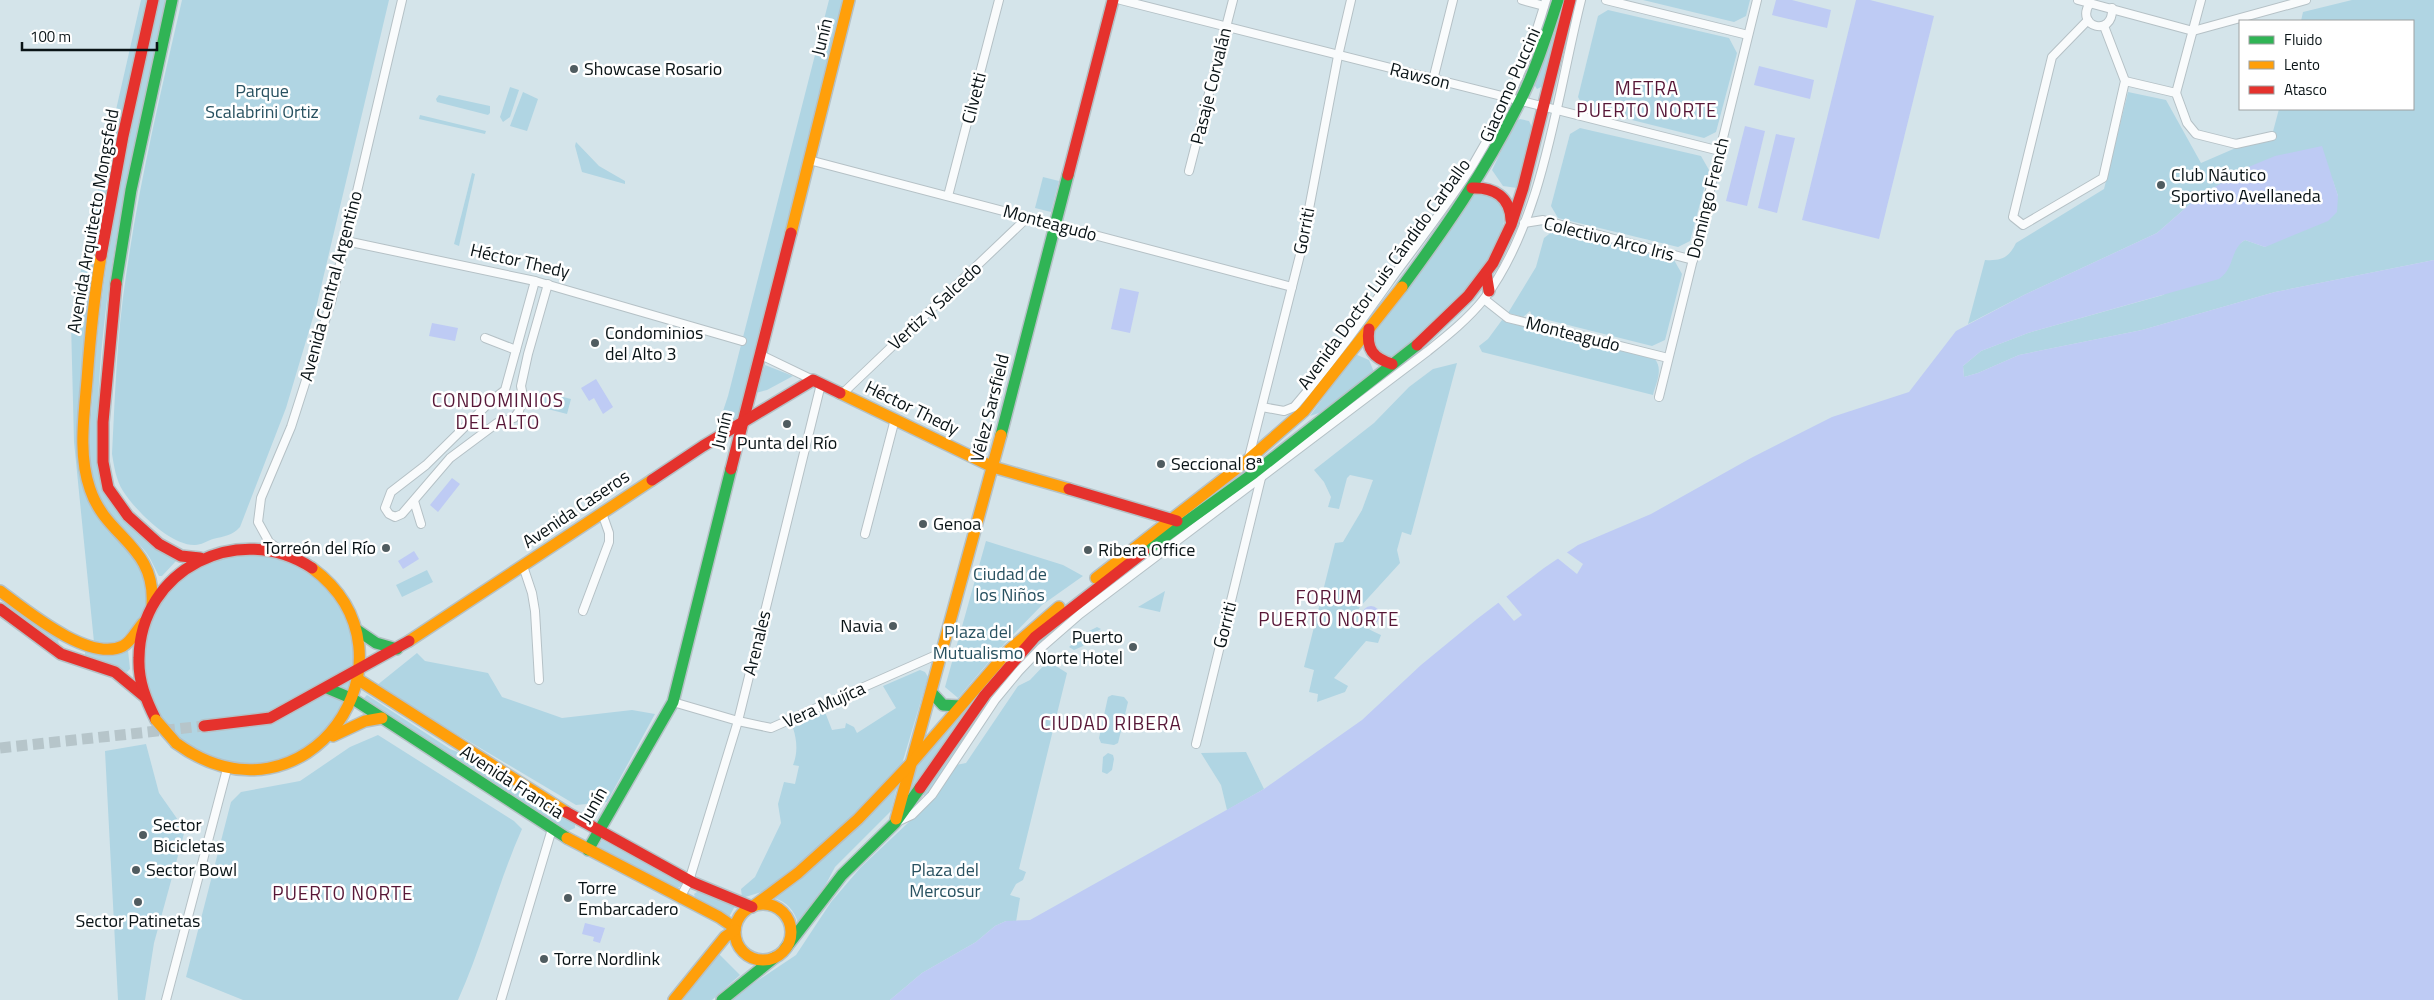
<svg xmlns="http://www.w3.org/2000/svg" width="2434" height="1000" font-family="'Titillium Web',sans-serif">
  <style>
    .green { fill: #b0d5e3 }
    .water { fill: #becbf4 }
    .pier { fill: #d4e4ea }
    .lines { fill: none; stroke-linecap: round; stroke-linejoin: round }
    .secondary-tunnel { stroke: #b6c5ca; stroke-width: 11; stroke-dasharray: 11 5.5; stroke-linecap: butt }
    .street-casing { stroke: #b5c1c6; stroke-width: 10 }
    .fast-casing { stroke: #b5c1c6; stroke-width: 14 }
    .slow-casing { stroke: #b5c1c6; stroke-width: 14 }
    .jam-casing { stroke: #b5c1c6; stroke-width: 14 }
    .street { stroke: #f9fbfc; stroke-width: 8 }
    .fast { stroke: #30b455; stroke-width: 11 }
    .slow { stroke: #ff9f0a; stroke-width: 11 }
    .jam { stroke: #e5322d; stroke-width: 11 }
    .slow-bridge-casing { stroke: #b5c1c6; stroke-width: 14; stroke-linecap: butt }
    .slow-bridge { stroke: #ff9f0a; stroke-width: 11 }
    .poi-dot { fill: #505c60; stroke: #fff; stroke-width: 2 }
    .labels { text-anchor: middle; stroke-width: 5; stroke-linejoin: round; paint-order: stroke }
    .street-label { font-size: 18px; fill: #091316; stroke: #fff }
    .poi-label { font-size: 18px; fill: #091316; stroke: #fff; text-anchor: start }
    .park-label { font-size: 18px; fill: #285160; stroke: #fff }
    .neighbourhood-label { font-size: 19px; letter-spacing: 1px; fill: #571737; stroke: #fff }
  </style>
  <rect width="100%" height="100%" fill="#d4e4ea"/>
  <!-- green -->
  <g class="green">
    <path d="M 141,0 L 148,0 C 122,122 90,243 82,368 C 79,399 75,434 79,466 C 82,484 86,500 96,515 C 121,553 179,575 132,628 C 117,644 116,645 94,642 L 74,442 L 71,323 L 88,233 Z"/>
    <path d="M 159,0 L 167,0 C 137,134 103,268 98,406 C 98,435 94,465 104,492 L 176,561 L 162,576 L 159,576 C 154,567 151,558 144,550 C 127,529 105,514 95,488 C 85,457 91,422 93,391 C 101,258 131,130 159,0 Z"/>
    <path d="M 182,0 L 389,0 L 317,304 L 286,408 L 240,527 C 232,536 224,536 213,539 C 207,541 201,545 195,545 C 171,546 135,510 123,491 C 116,480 114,466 112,454 C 115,394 117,334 126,276 C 139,183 161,91 182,0 Z"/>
    <polygon points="829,0 849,0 741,424 713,441 728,396"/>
    <polygon points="1566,0 1543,86 1537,89 1533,83 1559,9"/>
    <polygon points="1643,0 1750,0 1746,16 1734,22"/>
    <path d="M 2352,0 L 2434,0 L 2434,260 L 2275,292 L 2142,330 L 2019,355 L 1978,373 L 1964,377 L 1963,366 L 1981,351 L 2028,333 L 2163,295 L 2245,240 L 2265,247 L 2338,196 L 2333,181 L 2197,198 L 2157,233 L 2024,295 L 1968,324 L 1985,260 C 2001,261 2009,258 2016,243 L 2104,189 L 2128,92 L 2166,100 L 2201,163 L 2238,147 L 2271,139 L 2279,109 L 2413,109 L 2413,21 L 2301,21 L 2303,12 Z"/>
    <polygon points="1608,10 1729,38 1737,53 1716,132 1704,138 1584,108 1578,97 1598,16"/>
    <polygon points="510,87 519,90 510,117 503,122 500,117"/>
    <polygon points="523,92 538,99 527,131 510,126"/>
    <polygon points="439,95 490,106 490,113 488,115 437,102 436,99"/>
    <polygon points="420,115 486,131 485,134 419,119"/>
    <polygon points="1520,119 1529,121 1533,129 1517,188 1503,186 1492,170 1515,122"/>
    <polygon points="1580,128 1701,156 1709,170 1690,241 1678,247 1558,218 1551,206 1570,134"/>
    <polygon points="576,142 599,166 625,181 625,184 582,172 575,146"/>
    <polygon points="472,173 475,174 459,246 454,244"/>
    <polygon points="1043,177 1059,181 1051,212 1035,208"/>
    <polygon points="1478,192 1488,192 1502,204 1504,222 1494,252 1484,269 1441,319 1389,359 1374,349 1373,335 1473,195"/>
    <polygon points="1553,231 1674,260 1682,274 1665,340 1652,346 1532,316 1530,311 1523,317 1508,313 1536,267 1544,238"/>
    <path d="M 1502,320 L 1654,358 C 1664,369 1656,383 1653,395 L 1482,352 L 1479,346 L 1488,339 Z"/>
    <polygon points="1355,354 1369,360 1374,372 1319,413 1310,416"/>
    <path d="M 1457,363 L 1411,535 L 1402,532 L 1397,550 L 1400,563 L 1359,608 C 1356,624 1368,629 1381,635 L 1378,643 L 1366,641 L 1334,678 L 1348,686 L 1345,692 L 1317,702 L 1318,694 L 1309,692 L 1314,670 L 1304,667 L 1335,543 L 1343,542 L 1362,510 L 1373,480 L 1350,475 L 1347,478 L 1339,509 L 1328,507 L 1331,497 L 1324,482 L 1314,470 L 1374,423 L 1409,387 L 1433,369 Z"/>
    <polygon points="765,365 793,376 767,390 756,393"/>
    <polygon points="540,391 571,399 567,414 536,406"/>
    <polygon points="986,541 1063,565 1083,576 1042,605 1005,643 958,698 945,687"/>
    <path d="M 1160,543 L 1161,547 C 1118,581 1070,613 1031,652 C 990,694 959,748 926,797 L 922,794 L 993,692 L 1046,632 Z"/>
    <polygon points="269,550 332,585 357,630 353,699 308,754 248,771 191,755 156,720 140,677 152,607 200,558"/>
    <polygon points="427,570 433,582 402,597 396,585"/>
    <polygon points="1165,591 1160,612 1138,607"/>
    <polygon points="4,601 58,638 59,647 5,607"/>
    <polygon points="1097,627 1101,629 1091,635 1083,646 1074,650 1069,647 1087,632"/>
    <polygon points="128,650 130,669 127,672 85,657 85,651 98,653"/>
    <polygon points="417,653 425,661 488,673 502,697 562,718 632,710 655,714 607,802 576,805 376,686"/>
    <polygon points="1003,660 1005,662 916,788 911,786 919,761"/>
    <polygon points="1048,661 1067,673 1019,869 1026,872 1023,880 1016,884 1010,895 1020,898 1016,922 1006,921 995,926 976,942 922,973 890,1000 732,1000 745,989 796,955 831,902 861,867 926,806 956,765 966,763 1018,686 1030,680"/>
    <path d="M 920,670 L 925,672 L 928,677 L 902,764 L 863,809 L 814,854 L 765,891 L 742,898 L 741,889 L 755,877 L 781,823 L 778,804 L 784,782 L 795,784 L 799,766 L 793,765 C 798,753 797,740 793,728 L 825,712 L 832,730 L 845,728 L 846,723 L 854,727 L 857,733 L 896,708 L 883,686 Z"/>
    <polygon points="367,695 450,749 468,756 575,823 575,828 568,831 461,765 449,754 366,701 364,698"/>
    <polygon points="1112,695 1124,697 1128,702 1118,743 1114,745 1101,743 1099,738 1108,697"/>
    <path d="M 378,735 L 514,821 L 522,829 C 497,885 483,945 458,1000 L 243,1000 L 186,977 L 231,802 L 241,792 L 300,781 L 350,747 Z"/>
    <polygon points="146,744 159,793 185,830 154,943 145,1000 118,1000 105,751"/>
    <polygon points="1246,752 1264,789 1227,810 1221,785 1201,753"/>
    <polygon points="1108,753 1113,755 1114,759 1112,770 1107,774 1102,772 1103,757"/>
    <path d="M 897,787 L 891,811 L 835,867 L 826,884 L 798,923 C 794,910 787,902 774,898 L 820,862 Z"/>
    <polygon points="602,840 682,882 681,886 676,889 602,851 598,846"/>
    <polygon points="700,890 735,906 729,917 719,910 696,901 694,894"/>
    <polygon points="719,954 740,975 712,1000 683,1000"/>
  </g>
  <!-- water -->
  <g class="water">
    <polygon points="1776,0 1792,0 1831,10 1827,28 1772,15"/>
    <polygon points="1856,0 1870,0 1934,16 1879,239 1802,220"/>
    <polygon points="1759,66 1814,80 1810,99 1754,85"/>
    <polygon points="1745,126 1765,131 1747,206 1726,201"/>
    <polygon points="1776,134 1795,138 1777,213 1758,208"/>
    <path d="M 2322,146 L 2338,196 L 2337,212 L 2328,221 L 2265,247 L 2245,240 C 2230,249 2235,268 2219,279 L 2028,333 L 1981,351 L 1963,366 L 1964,377 L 1978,373 L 2019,355 L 2142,330 L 2275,292 L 2434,260 L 2434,1000 L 890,1000 L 922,973 L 976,942 L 995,926 L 1006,921 L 1030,920 L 1264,789 L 1362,720 L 1421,665 L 1477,619 L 1544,568 L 1578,545 L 1651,514 L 1751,458 L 1832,417 L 1909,392 L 1956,331 L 2024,295 L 2157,233 L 2197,198 L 2246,168 L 2275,156 Z"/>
    <polygon points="1120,288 1139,292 1130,333 1111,329"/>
    <polygon points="432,323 458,328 455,341 429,336"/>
    <polygon points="596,379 613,407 603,414 594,398 589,401 581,388"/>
    <polygon points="452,478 460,484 438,512 430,505"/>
    <polygon points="414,551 419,559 403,569 398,561"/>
    <circle cx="1371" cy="615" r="9"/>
    <polygon points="585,923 605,928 600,943 593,941 594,937 582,934"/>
  </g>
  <!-- pier -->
  <g class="pier">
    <polygon points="1565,551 1583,564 1577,574 1556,557"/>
    <polygon points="1505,595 1522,615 1514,621 1497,601"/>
  </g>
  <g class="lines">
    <!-- secondary-tunnel -->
    <polyline class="secondary-tunnel" points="0,748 204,726"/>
    <defs>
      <g id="street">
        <polyline points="1121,0 1720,151"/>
        <polyline points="1522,0 1544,6"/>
        <polyline points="1606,0 1748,35"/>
        <polyline points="2078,0 2193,31 2306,0"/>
        <path d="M 2090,3 C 2074,27 2114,38 2112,8"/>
        <polyline points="2088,20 2052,57 2013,217 2023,225 2103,178 2125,81 2104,26"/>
        <polyline points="1433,80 1453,0"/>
        <polyline points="2125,81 2176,93"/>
        <polyline points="2176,93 2187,123 2196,134 2236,144 2272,136"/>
        <polyline points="2176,93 2201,0"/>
        <polyline points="809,160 1292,287"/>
        <polyline points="1189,171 1233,0"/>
        <polyline points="948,196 999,0"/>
        <polyline points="1524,223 1543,220 1693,260"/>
        <polyline points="346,241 535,281 742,341"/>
        <polyline points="535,281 505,390 490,402 426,465 391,492 385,508 389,514 395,517 402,514 450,458 497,423 514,418 519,411 523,396 521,386 528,354 548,284"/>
        <polyline points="1484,299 1508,318 1668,358"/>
        <polyline points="485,338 516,350"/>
        <polyline points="759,354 813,380"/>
        <polyline points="842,394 1028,217"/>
        <polyline points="1659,397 1757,0"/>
        <path d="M 1262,407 L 1284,411 L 1294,407 C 1331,364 1364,317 1397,271 C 1423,236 1451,200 1474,163 C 1504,113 1530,56 1546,0"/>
        <polyline points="1249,457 1301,251 1338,56 1351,0"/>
        <polyline points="414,501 421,524"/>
        <polyline points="865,534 895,419"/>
        <polyline points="283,552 269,542 258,522 261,498 291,427 331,302 402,0"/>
        <polyline points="523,566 532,593 535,611 539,680"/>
        <polyline points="583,611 609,542 609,533 602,513"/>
        <polyline points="673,702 738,721 771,728 943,652"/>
        <polyline points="1196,744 1261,478"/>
        <path d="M 897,822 L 912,815 L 932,795 L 995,700 L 1019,671 L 1041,648 L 1080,614 L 1428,351 C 1448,335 1468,319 1484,299 C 1544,219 1557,95 1581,0"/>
        <polyline points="680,898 689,881 738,721 821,384"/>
        <polyline points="166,1000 227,769"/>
        <polyline points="501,1000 552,829"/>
      </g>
      <g id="fast">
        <polyline points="116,284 131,190 172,0"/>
        <path d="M 1402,287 C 1444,230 1485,171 1517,107 C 1535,73 1546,36 1558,0"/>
        <polyline points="1001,435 1068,175"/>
        <polyline points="1144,552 1254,473 1417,345"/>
        <polyline points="357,630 376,643 397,649"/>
        <polyline points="327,688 353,699 567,838"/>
        <polyline points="932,693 943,705 960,706"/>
        <polyline points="588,850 673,702 731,469"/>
        <polyline points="785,949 842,875 895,823 920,788"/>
        <polyline points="722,1000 774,958"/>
      </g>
      <g id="slow">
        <polyline points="791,233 849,0"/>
        <path d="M 101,256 C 94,297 90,339 87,380 C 84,416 78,455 90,489 C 106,538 156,545 152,605"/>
        <polyline points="840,393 993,467 1069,489"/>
        <polyline points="1096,578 1249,459 1304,411 1402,287"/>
        <path d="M 0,591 C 26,610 89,663 123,646 C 131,642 137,630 143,623"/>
        <polyline points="409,641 652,480"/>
        <polyline points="359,680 566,812"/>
        <polyline points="333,736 365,721 382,718"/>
        <path d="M 176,743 C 306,838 430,656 312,568"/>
        <polyline points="896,819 1001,435"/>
        <polyline points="567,838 719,917 735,928"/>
        <circle cx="763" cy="932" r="28"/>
        <polyline points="755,905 798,873 858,819 914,760 1009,650 1059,607"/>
        <polyline points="674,1000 725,937 735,930"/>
      </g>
      <g id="jam">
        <polyline points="1068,175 1113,0"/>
        <path d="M 1472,188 C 1494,187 1510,197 1511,220"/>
        <polyline points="101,256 123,136 153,0"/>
        <polyline points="1486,273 1489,291"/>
        <polyline points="116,284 103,422 103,462 108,488 128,516 159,544 181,556 200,558"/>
        <path d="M 1369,329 C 1366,349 1373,358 1392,364"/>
        <polyline points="1417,345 1468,296 1493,263 1511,225 1523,188 1570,0"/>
        <polyline points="731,469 791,233"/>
        <polyline points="652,480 703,446 813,380 840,393"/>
        <polyline points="1069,489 1177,521"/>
        <polyline points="0,609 61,654 115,672 144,696"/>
        <path d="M 156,720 C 146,700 138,681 139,658 C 140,569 239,520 312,568"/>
        <polyline points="204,726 270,718 409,641"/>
        <polyline points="920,788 985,695 1035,637 1144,552"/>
        <polyline points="566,812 694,883 752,907"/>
      </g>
    </defs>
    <!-- street casing -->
    <use href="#street" class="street-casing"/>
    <!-- fast casing -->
    <use href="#fast" class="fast-casing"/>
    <!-- slow casing -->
    <use href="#slow" class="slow-casing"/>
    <!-- jam casing -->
    <use href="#jam" class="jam-casing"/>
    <!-- street -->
    <use href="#street" class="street"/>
    <!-- fast -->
    <use href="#fast" class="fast"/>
    <!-- slow -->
    <use href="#slow" class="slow"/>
    <!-- jam -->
    <use href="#jam" class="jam"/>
    <defs>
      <polyline id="slow-bridge" points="156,720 176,743"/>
    </defs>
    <!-- slow-bridge casing -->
    <use href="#slow-bridge" class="slow-bridge-casing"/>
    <!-- slow-bridge -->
    <use href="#slow-bridge" class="slow-bridge"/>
  </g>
  <!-- markers -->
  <g class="poi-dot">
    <circle cx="574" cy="69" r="5"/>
    <circle cx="2161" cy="185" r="5"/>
    <circle cx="595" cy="343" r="5"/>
    <circle cx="787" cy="424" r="5"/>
    <circle cx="1161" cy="464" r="5"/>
    <circle cx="923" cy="524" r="5"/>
    <circle cx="386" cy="548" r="5"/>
    <circle cx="1088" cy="550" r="5"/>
    <circle cx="893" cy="626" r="5"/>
    <circle cx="1133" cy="647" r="5"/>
    <circle cx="143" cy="835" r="5"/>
    <circle cx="136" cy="870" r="5"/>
    <circle cx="568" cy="898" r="5"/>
    <circle cx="138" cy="902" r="5"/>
    <circle cx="544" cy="959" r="5"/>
  </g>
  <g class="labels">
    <!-- street labels -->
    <g class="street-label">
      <text transform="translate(822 37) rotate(-76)" y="6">Junín</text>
      <text transform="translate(1420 76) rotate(14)" y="6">Rawson</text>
      <text transform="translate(1510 85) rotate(-66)" y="6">Giacomo Puccini</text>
      <text transform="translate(1211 86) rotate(-76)" y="6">Pasaje Corvalán</text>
      <text transform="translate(974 98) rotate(-76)" y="6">Cilvetti</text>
      <text transform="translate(1708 198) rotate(-76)" y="6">Domingo French</text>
      <text transform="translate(93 221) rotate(-80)" y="6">Avenida Arquitecto Mongsfeld</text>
      <text transform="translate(1050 223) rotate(15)" y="6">Monteagudo</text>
      <text transform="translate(1304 231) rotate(-79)" y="6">Gorriti</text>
      <text transform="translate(1609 239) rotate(14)" y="6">Colectivo Arco Iris</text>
      <text transform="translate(520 261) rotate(13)" y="6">Héctor Thedy</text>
      <text transform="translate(1384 274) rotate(-54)" y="6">Avenida Doctor Luis Cándido Carballo</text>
      <text transform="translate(331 286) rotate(-75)" y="6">Avenida Central Argentino</text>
      <text transform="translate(935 306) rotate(-43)" y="6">Vertiz y Salcedo</text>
      <text transform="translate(1573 334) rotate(14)" y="6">Monteagudo</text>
      <text transform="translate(912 408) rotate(26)" y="6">Héctor Thedy</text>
      <text transform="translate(990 408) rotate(-76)" y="6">Vélez Sarsfield</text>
      <text transform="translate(722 430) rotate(-76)" y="6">Junín</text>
      <text transform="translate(576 509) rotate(-34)" y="6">Avenida Caseros</text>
      <text transform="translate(1225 625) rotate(-76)" y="6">Gorriti</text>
      <text transform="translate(757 643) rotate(-76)" y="6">Arenales</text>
      <text transform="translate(824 705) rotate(-24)" y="6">Vera Mujíca</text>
      <text transform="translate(512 782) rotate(33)" y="6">Avenida Francia</text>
      <text transform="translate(593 805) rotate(-60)" y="6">Junín</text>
    </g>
    <!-- poi labels -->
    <g class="poi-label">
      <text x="584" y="75">Showcase Rosario</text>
      <text x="2171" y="181">Club Náutico<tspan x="2171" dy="21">Sportivo Avellaneda</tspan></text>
      <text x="605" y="339">Condominios<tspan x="605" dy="21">del Alto 3</tspan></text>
      <text x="787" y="449" text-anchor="middle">Punta del Río</text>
      <text x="1171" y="470">Seccional 8ª</text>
      <text x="933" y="530">Genoa</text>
      <text x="376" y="554" text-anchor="end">Torreón del Río</text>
      <text x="1098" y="556">Ribera Office</text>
      <text x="883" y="632" text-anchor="end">Navia</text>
      <text x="1123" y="643" text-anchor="end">Puerto<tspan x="1123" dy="21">Norte Hotel</tspan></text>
      <text x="153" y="831">Sector<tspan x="153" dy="21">Bicicletas</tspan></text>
      <text x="146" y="876">Sector Bowl</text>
      <text x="578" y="894">Torre<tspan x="578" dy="21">Embarcadero</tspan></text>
      <text x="138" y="927" text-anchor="middle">Sector Patinetas</text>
      <text x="554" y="965">Torre Nordlink</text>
    </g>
    <!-- park labels -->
    <g class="park-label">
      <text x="262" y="97">Parque<tspan x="262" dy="21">Scalabrini Ortiz</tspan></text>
      <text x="1010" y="580">Ciudad de<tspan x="1010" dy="21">los Niños</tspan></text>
      <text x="978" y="638">Plaza del<tspan x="978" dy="21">Mutualismo</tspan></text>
      <text x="945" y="876">Plaza del<tspan x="945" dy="21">Mercosur</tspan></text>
    </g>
    <!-- neighbourhood labels -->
    <g class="neighbourhood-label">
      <text x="1647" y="95">METRA<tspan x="1647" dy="22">PUERTO NORTE</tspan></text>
      <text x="498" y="407">CONDOMINIOS<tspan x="498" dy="22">DEL ALTO</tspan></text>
      <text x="1329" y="604">FORUM<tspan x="1329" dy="22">PUERTO NORTE</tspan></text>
      <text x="1111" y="730">CIUDAD RIBERA</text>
      <text x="343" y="900">PUERTO NORTE</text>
    </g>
  </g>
  <!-- legend -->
  <rect x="2239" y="20" width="175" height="90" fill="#ffffff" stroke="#9da1a2"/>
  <rect x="2249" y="36" width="25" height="8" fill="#30b455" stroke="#9da1a2"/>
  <text x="2284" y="45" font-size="15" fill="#091316">Fluido</text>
  <rect x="2249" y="61" width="25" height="8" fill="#ff9f0a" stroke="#9da1a2"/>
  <text x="2284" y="70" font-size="15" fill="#091316">Lento</text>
  <rect x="2249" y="86" width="25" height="8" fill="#e5322d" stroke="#9da1a2"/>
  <text x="2284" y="95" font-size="15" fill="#091316">Atasco</text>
  <!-- scale -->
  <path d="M22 42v8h135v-8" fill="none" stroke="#091316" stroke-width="2.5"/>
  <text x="30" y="42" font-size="15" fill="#091316" stroke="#ffffff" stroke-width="4" paint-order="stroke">100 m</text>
</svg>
